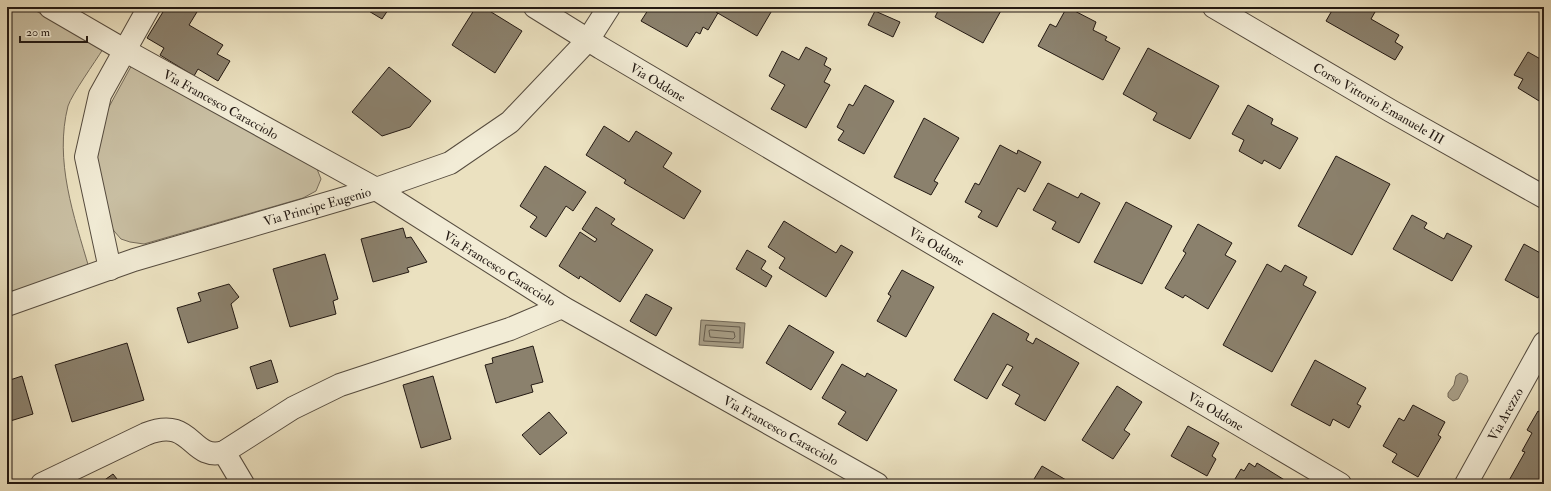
<svg xmlns="http://www.w3.org/2000/svg" width="1551" height="491" font-family="'IM FELL Double Pica',serif">
  <style>
    .green { fill: #c9bfa3; stroke: #766c5b }
    .water { fill: #a79d85; stroke: #726857 }
    .lines { fill: none; stroke-linecap: round; stroke-linejoin: round }
    .shore { stroke: #655b4c; stroke-width: 1 }
    .building { fill: #8b816d; stroke: #231913 }
    .minor-casing { stroke: #554b3e; stroke-width: 24 }
    .minor { stroke: #f2ecd6; stroke-width: 22 }
    .labels { text-anchor: middle; stroke-width: 3; stroke-linejoin: round; paint-order: stroke }
    .street-label { font-size: 13px; fill: #231913; stroke: #f2ecd6 }
  </style>
  <rect width="100%" height="100%" fill="#ebe1c0"/>
  <filter id="stains"><feTurbulence type="fractalNoise" baseFrequency=".005" numOctaves="4"/><feColorMatrix values="0 0 0 0 .2 0 0 0 0 .09 0 0 0 0 .02 0 0 0 .5 -.17"/></filter>
  <radialGradient id="worn" r=".72"><stop offset=".6" stop-color="#630" stop-opacity="0"/><stop offset="1" stop-color="#630" stop-opacity=".3"/></radialGradient>
  <!-- green -->
  <g class="green">
    <path d="M 7,7 L 29,7 L 103,49 C 95,62 72,94 68,106 C 54,161 74,216 89,268 L 7,293 Z"/>
    <polygon points="134,61 317,169 321,179 316,191 303,198 144,244 130,242 121,239 114,231 108,221 95,160 104,116"/>
  </g>
  <!-- water -->
  <g class="water">
    <polygon points="701,320 745,323 743,348 699,345"/>
    <polygon points="1460,373 1467,376 1468,381 1458,399 1453,401 1448,397 1448,393 1454,385 1456,376"/>
  </g>
  <g class="lines">
    <!-- shore -->
    <g class="shore">
      <polygon points="706,325 740,327 740,343 704,341"/>
      <polygon points="711,330 734,332 735,337 733,339 710,337 709,331"/>
    </g>
  </g>
  <!-- building -->
  <g class="building">
    <polygon points="166,7 200,7 189,25 223,45 217,54 230,61 218,81 198,69 194,76 160,55 164,48 147,38"/>
    <polygon points="362,7 390,7 382,19"/>
    <polygon points="476,7 483,7 522,31 495,73 452,45"/>
    <polygon points="650,7 718,7 719,8 716,12 718,13 708,30 703,27 700,34 696,32 687,47 641,21"/>
    <polygon points="718,7 774,7 757,36 716,12"/>
    <polygon points="940,7 1003,7 983,43 935,17"/>
    <polygon points="1067,7 1096,22 1093,30 1107,37 1105,40 1120,48 1103,80 1038,46 1050,24 1056,27"/>
    <polygon points="1334,7 1366,7 1375,12 1371,19 1399,35 1395,42 1403,47 1395,60 1326,21"/>
    <polygon points="875,11 900,22 893,37 868,25"/>
    <polygon points="806,47 827,58 824,65 831,69 824,82 830,85 806,128 771,109 785,85 769,76 782,51 799,60"/>
    <polygon points="1148,48 1219,86 1190,139 1153,120 1157,113 1123,94"/>
    <polygon points="1528,52 1544,61 1544,104 1518,88 1523,79 1514,75"/>
    <polygon points="389,67 431,101 410,127 382,136 352,112"/>
    <polygon points="865,85 894,101 864,154 838,140 844,131 837,127 849,104 853,106"/>
    <polygon points="1248,105 1273,119 1271,124 1298,138 1280,169 1264,160 1262,164 1239,151 1244,140 1232,134"/>
    <polygon points="924,118 959,138 934,181 938,183 931,195 894,177"/>
    <polygon points="604,126 629,142 636,131 672,153 663,167 701,191 684,219 624,183 626,180 586,155"/>
    <polygon points="1000,145 1017,154 1018,150 1041,162 1025,192 1018,188 997,227 978,217 982,211 965,202 975,183 979,185"/>
    <polygon points="1336,156 1390,184 1352,255 1298,226"/>
    <polygon points="545,166 586,192 573,211 566,206 546,237 530,227 537,217 520,206"/>
    <polygon points="1048,183 1078,198 1081,193 1100,203 1079,243 1052,229 1056,222 1033,210"/>
    <polygon points="1126,202 1172,226 1142,284 1094,262"/>
    <polygon points="596,207 615,219 611,224 653,250 620,302 580,276 579,279 559,266 580,232 595,242 597,239 582,229"/>
    <polygon points="1412,215 1427,223 1424,228 1444,239 1447,233 1472,246 1452,281 1393,249"/>
    <polygon points="784,221 836,253 841,245 853,252 826,297 779,268 785,258 768,247"/>
    <polygon points="1198,224 1232,243 1225,255 1236,261 1208,309 1185,295 1183,298 1165,288 1186,253 1183,251"/>
    <polygon points="403,228 406,238 411,237 427,262 407,268 409,272 373,282 361,239"/>
    <polygon points="1524,244 1544,255 1544,286 1538,298 1505,280"/>
    <polygon points="747,250 766,261 761,269 772,276 766,287 736,269"/>
    <polygon points="325,254 338,299 333,301 336,314 290,327 273,269"/>
    <polygon points="1267,264 1281,272 1285,265 1307,277 1303,285 1316,292 1272,372 1223,345"/>
    <polygon points="902,270 934,287 906,337 877,321 891,296 888,294"/>
    <polygon points="229,284 239,297 231,304 238,328 188,343 177,308 201,301 198,293"/>
    <polygon points="646,294 672,308 656,336 630,321"/>
    <polygon points="993,313 1029,334 1026,340 1033,344 1036,338 1079,363 1045,421 1015,404 1020,395 1002,385 1013,367 1007,364 987,399 954,380"/>
    <polygon points="789,325 834,352 811,390 766,363"/>
    <polygon points="127,343 144,400 72,422 55,365"/>
    <polygon points="533,346 543,382 531,385 533,392 496,403 485,365 493,363 492,358"/>
    <polygon points="271,360 278,382 257,389 250,367"/>
    <polygon points="1315,360 1366,388 1357,404 1361,406 1349,428 1333,419 1330,426 1291,405"/>
    <polygon points="842,364 865,377 867,373 897,390 867,441 838,424 846,412 822,398"/>
    <polygon points="22,376 33,414 7,422 7,381"/>
    <polygon points="433,376 451,439 421,448 403,385"/>
    <polygon points="1117,386 1142,402 1124,430 1130,434 1113,459 1082,440"/>
    <polygon points="1413,405 1445,422 1438,435 1441,437 1418,477 1392,462 1397,454 1383,446 1399,418 1404,421"/>
    <polygon points="1538,411 1544,415 1544,484 1507,484 1525,452 1522,451 1532,433 1527,430"/>
    <polygon points="549,412 567,433 540,455 522,435"/>
    <polygon points="1188,426 1219,443 1212,456 1216,459 1207,476 1171,456"/>
    <polygon points="1249,463 1255,467 1257,463 1291,484 1232,484 1241,469 1244,471"/>
    <polygon points="1042,466 1073,484 1031,484"/>
    <polygon points="113,474 121,484 99,484"/>
  </g>
  <g class="lines">
    <defs>
      <g id="minor">
        <polyline points="50,7 124,50 376,189 562,307 877,484"/>
        <polyline points="535,7 601,48 1340,484"/>
        <polyline points="1214,7 1391,111 1544,197"/>
        <polyline points="110,269 86,157 100,95 149,7"/>
        <polyline points="7,305 134,260 376,189 450,163 510,122 588,40 609,7"/>
        <polyline points="224,452 243,484"/>
        <path d="M 42,484 L 146,434 C 193,415 190,462 224,452 L 293,408 L 340,385 L 510,329 L 562,307"/>
        <polyline points="1466,484 1544,343"/>
      </g>
    </defs>
    <!-- minor casing -->
    <use href="#minor" class="minor-casing"/>
    <!-- minor -->
    <use href="#minor" class="minor"/>
  </g>
  <g class="labels">
    <!-- street labels -->
    <g class="street-label">
      <text transform="translate(658 82) rotate(31)" y="5">Via Oddone</text>
      <text transform="translate(1379 103) rotate(30)" y="5">Corso Vittorio Emanuele III</text>
      <text transform="translate(221 104) rotate(29)" y="5">Via Francesco Caracciolo</text>
      <text transform="translate(317 206) rotate(-16)" y="5">Via Principe Eugenio</text>
      <text transform="translate(937 246) rotate(31)" y="5">Via Oddone</text>
      <text transform="translate(500 268) rotate(32)" y="5">Via Francesco Caracciolo</text>
      <text transform="translate(1216 411) rotate(31)" y="5">Via Oddone</text>
      <text transform="translate(1505 414) rotate(-61)" y="5">Via Arezzo</text>
      <text transform="translate(781 430) rotate(29)" y="5">Via Francesco Caracciolo</text>
    </g>
  </g>
  <!-- margin -->
  <rect width="1551" height="491" fill="none" stroke="#ebe1c0" stroke-width="24"/>
  <rect x="8" y="8" width="1535" height="475" fill="none" stroke="#231913" stroke-width="2"/>
  <rect x="12" y="12" width="1527" height="467" fill="none" stroke="#231913"/>
  <!-- scale -->
  <path d="M20 36v6h67v-6" fill="none" stroke="#231913" stroke-width="2"/>
  <text x="26" y="36" font-size="12" fill="#231913" stroke="#f2ecd6" stroke-width="3" paint-order="stroke">20 m</text>
  <rect width="100%" height="100%" filter="url(#stains)"/>
  <rect width="100%" height="100%" fill="url(#worn)"/>
</svg>
